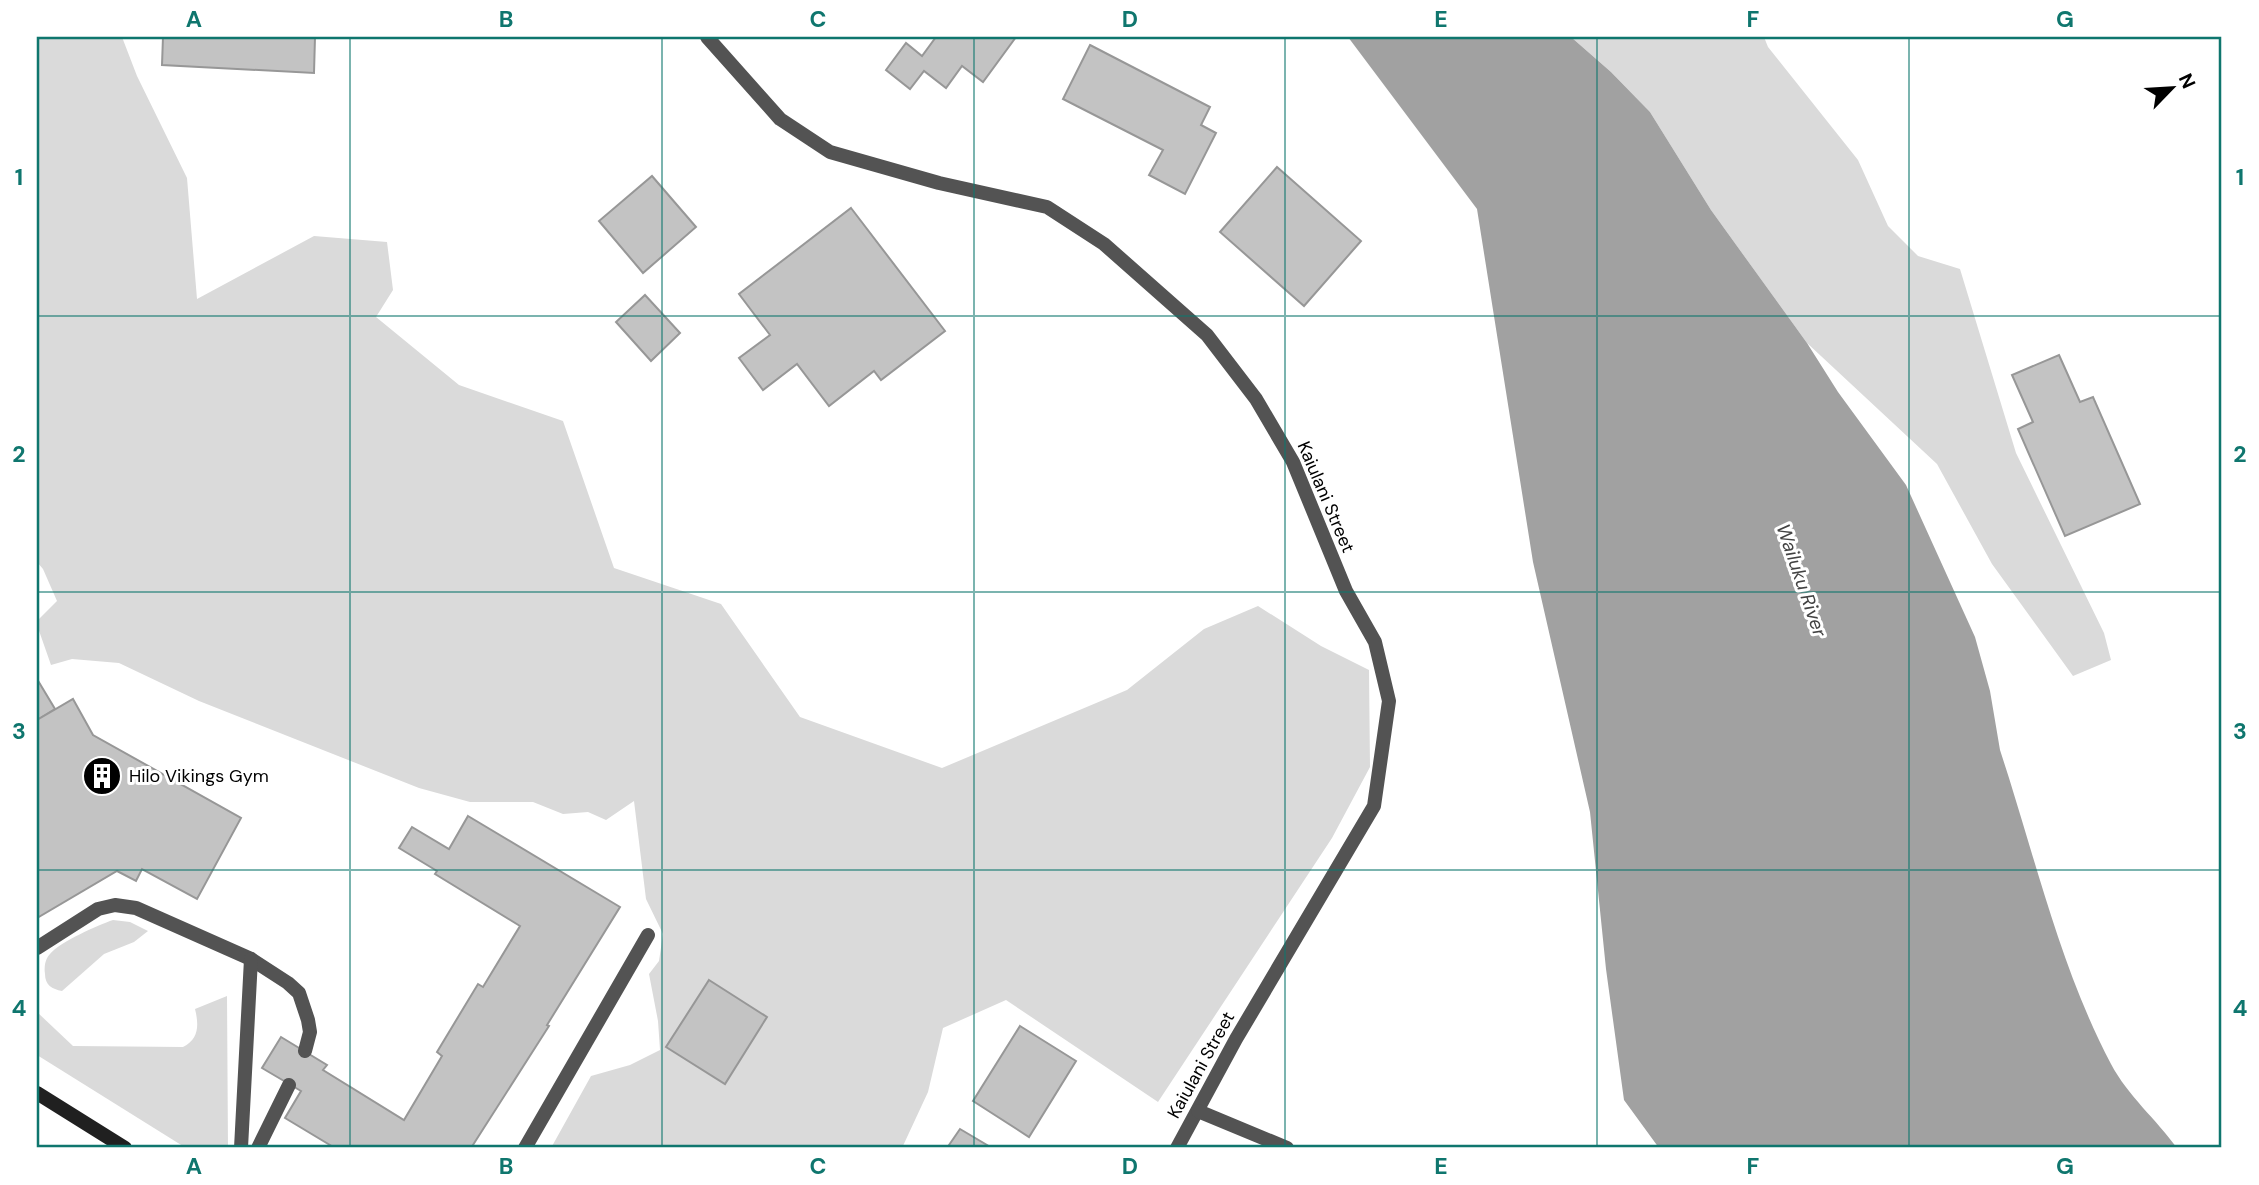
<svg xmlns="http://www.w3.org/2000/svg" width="2259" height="1185" font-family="'DM Sans',sans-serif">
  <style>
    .green { fill: #dadada }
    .water { fill: #a1a1a1 }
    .building { fill: #c3c3c3; stroke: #979797; stroke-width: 2 }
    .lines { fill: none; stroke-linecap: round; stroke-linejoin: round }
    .service { stroke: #535353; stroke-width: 14 }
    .minor { stroke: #535353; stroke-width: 14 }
    .secondary { stroke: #202020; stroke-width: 14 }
    .grid { fill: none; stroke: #0f766e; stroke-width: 2; stroke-opacity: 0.55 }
    .labels { text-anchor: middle; stroke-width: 6; stroke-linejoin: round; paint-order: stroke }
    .street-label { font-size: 18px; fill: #000; stroke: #fff }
    .poi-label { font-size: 18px; fill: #000; stroke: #fff; text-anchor: start }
    .water-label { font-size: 19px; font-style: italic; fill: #424242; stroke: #fff }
    .neatline { fill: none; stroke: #0f766e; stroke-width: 2.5 }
    .grid-label { font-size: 23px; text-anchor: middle; font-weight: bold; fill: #0f766e }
  </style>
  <rect width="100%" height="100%" fill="#fff"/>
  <!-- green -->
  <g class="green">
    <polygon points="37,37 122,37 137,76 187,178 197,299 314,236 387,242 393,290 376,317 459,385 563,421 614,568 721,604 800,717 942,768 1127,690 1204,629 1258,606 1321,646 1369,670 1370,767 1332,838 1158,1102 1006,1000 943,1028 928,1092 902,1148 551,1148 591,1076 630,1065 660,1050 658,1021 649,974 659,961 663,934 646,899 634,801 606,820 588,812 563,814 533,802 470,802 419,788 199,701 119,663 72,659 51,665 37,625 37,621 57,601 43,569 37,562"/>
    <polygon points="1571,37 1764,37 1768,47 1858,160 1888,226 1918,256 1960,269 2016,453 2104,633 2111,660 2073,676 1992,564 1937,464 1807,343 1711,210 1650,112 1611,72"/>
    <path d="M 113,920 L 130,922 L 148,931 L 134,942 L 104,954 L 62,991 C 52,989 45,985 45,974 C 44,967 45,959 50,954 C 60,942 98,925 113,920 Z"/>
    <path d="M 227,996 L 228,1148 L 186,1148 L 37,1055 L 37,1012 L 73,1046 L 183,1047 C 199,1039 199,1025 195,1009 Z"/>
  </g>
  <!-- water -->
  <path class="water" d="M 1348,37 L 1571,37 L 1611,72 L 1650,112 L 1711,210 L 1807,343 L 1838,392 L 1906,485 L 1975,637 L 1990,691 L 2000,750 L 2009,778 C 2039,874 2064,975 2111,1064 C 2128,1096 2156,1119 2177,1148 L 1659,1148 L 1624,1100 L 1606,969 L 1590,812 L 1533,562 L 1477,209 Z"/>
  <!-- building -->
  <g class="building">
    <polygon points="163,37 315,37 314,73 162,65"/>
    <polygon points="936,37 1016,37 983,82 962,66 946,88 924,71 910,89 886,70 906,43 922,56"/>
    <polygon points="1090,45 1210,107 1201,125 1216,133 1185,194 1149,175 1163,150 1063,99"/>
    <polygon points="1277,167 1361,241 1304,306 1220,232"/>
    <polygon points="652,176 696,227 643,273 599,221"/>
    <polygon points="851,208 945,331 881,380 874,371 829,406 797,364 763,390 739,358 770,335 739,294"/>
    <polygon points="645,295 680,333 651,361 616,322"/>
    <polygon points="2059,355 2080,402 2093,397 2140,504 2065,536 2018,429 2033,422 2012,375"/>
    <polygon points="37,679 55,709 37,720"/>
    <polygon points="73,699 93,735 241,818 197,899 142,869 136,881 117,871 37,918 37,720"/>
    <polygon points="468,816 620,907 547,1025 549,1026 471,1148 335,1148 285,1118 301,1091 262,1068 281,1037 327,1065 323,1070 404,1120 442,1056 437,1052 478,984 483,987 520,926 435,874 437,871 399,848 412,827 449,849"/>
    <polygon points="709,980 767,1017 725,1084 666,1047"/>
    <polygon points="1020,1026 1076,1061 1029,1137 973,1101"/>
    <polygon points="960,1129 992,1148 947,1148"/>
  </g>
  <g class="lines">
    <!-- service -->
    <g class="service">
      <polyline points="37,948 98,909 115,905 136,908 251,959 288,983 299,993 308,1020 310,1032 305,1051"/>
      <polyline points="241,1148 251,959"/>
      <polyline points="258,1148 289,1085"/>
      <polyline points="525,1148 648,935"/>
    </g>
    <!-- minor -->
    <g class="minor">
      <polyline points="707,37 780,119 830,152 939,183 1047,207 1104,244 1207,335 1256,399 1293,462 1346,591 1375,642 1389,701 1374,806 1236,1039 1177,1148"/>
      <polyline points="1198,1111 1287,1148"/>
    </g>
    <!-- secondary -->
    <polyline class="secondary" points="37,1093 125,1148"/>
  </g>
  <!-- grid -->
  <path class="grid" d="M 350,37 L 350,1148M 662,37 L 662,1148M 974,37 L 974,1148M 1285,37 L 1285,1148M 1597,37 L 1597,1148M 1909,37 L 1909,1148M 37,316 L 2222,316M 37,592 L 2222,592M 37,870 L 2222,870"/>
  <!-- icons -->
  <defs>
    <symbol id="building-disc" viewBox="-11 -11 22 22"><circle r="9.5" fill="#000" stroke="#fff"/><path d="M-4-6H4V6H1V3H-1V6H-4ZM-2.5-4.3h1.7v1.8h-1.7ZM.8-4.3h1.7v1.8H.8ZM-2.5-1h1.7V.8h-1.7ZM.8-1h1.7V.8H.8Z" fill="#fff"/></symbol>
  </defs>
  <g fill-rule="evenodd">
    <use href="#building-disc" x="80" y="754" width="44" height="44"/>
  </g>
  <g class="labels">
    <!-- street labels -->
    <g class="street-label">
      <text transform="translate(1326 497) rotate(67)" y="6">Kaiulani Street</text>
      <text transform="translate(1201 1065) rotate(-61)" y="6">Kaiulani Street</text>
    </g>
    <!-- poi labels -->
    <g class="poi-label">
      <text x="129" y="782">Hilo Vikings Gym</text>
    </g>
    <!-- water labels -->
    <g class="water-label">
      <text transform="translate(1802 580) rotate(71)" y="7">Wailuku River</text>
    </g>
  </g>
  <!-- border -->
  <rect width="2259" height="1185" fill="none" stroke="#ffffff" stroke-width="77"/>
  <!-- north arrow -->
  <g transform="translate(2172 88) rotate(65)" stroke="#ffffff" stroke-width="5" paint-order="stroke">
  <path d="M0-5L12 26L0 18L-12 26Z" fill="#000000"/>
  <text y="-10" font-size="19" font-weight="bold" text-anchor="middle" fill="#000000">N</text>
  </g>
  <rect x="38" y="38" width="2182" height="1108" class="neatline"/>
  <g class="grid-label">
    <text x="194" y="27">A</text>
    <text x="506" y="27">B</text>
    <text x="818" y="27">C</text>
    <text x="1130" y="27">D</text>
    <text x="1441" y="27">E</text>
    <text x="1753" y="27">F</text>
    <text x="2065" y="27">G</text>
    <text x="19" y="185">1</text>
    <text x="2240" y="185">1</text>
    <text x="19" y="462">2</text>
    <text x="2240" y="462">2</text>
    <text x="19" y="739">3</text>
    <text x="2240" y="739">3</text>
    <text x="19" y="1016">4</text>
    <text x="2240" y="1016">4</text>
    <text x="194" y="1174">A</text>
    <text x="506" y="1174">B</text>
    <text x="818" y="1174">C</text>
    <text x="1130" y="1174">D</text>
    <text x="1441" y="1174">E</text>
    <text x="1753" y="1174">F</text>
    <text x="2065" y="1174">G</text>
  </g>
</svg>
